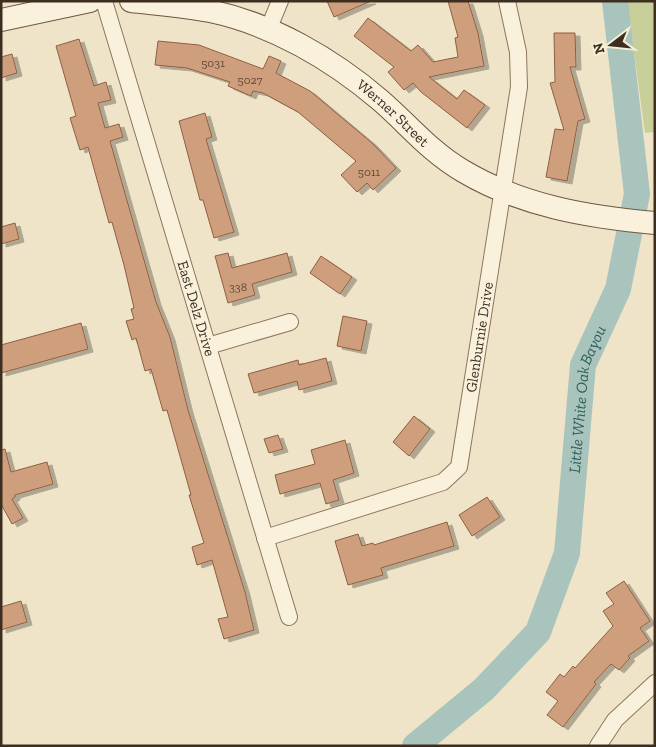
<svg xmlns="http://www.w3.org/2000/svg" width="656" height="747" font-family="'Zilla Slab',serif">
  <style>
    .green { fill: #c9cf9b }
    .lines { fill: none; stroke-linecap: round; stroke-linejoin: round }
    .river { stroke: #a9c4bc; stroke-width: 26 }
    .building { fill: #cf9f7d; stroke: #8d5f41; filter: url(#shadow) }
    .street-casing { stroke: #8d765c; stroke-width: 18 }
    .secondary-casing { stroke: #6f573f; stroke-width: 24 }
    .street { stroke: #faf1dc; stroke-width: 16 }
    .secondary { stroke: #faf1dc; stroke-width: 22 }
    .labels { text-anchor: middle; stroke-width: 4.5; stroke-linejoin: round; paint-order: stroke }
    .number-label { font-size: 12px; fill: #624a37 }
    .street-label { font-size: 15px; fill: #3d2e20; stroke: #f7eed8 }
    .water-label { font-size: 16px; font-style: italic; fill: #2f5d5a; stroke: #f7eed8 }
  </style>
  <defs>
    <filter id="shadow"><feDropShadow dx="5" dy="3" stdDeviation="0" flood-color="#0004"/></filter>
  </defs>
  <rect width="100%" height="100%" fill="#f0e4c8"/>
  <!-- green -->
  <polygon class="green" points="627,1 655,1 655,132 645,133"/>
  <g class="lines">
    <!-- river -->
    <path class="river" id="s1" d="M 415,746 L 484,689 L 538,632 L 567,553 L 583,365 L 618,289 L 637,194 L 615,1"/>
  </g>
  <!-- building -->
  <g class="building">
    <polygon points="327,1 371,1 334,17"/>
    <polygon points="448,1 468,1 478,33 484,66 429,77 457,99 464,90 485,105 467,128 421,92 413,83 404,90 388,72 394,67 354,36 368,18 411,51 418,45 433,62 458,57 455,38 458,37"/>
    <polygon points="554,33 575,33 576,67 570,67 585,119 578,121 567,181 546,177 555,129 564,130 550,83 555,82"/>
    <polygon points="79,39 94,86 106,82 111,100 98,103 105,128 119,124 123,137 110,141 156,302 170,337 188,410 245,592 254,630 224,639 218,619 228,617 212,560 197,565 192,547 204,543 189,495 191,495 167,410 163,411 151,369 145,371 136,338 132,340 126,321 134,319 131,309 134,308 124,265 112,222 109,223 88,147 80,150 70,118 76,116 56,46"/>
    <polygon points="158,41 199,45 263,69 269,56 281,61 276,73 310,91 372,143 396,168 373,190 367,183 357,192 341,175 356,161 298,112 263,93 253,91 251,96 228,86 230,82 187,68 155,65"/>
    <polygon points="12,54 17,73 1,78 1,57"/>
    <polygon points="205,113 212,137 206,139 234,232 214,238 203,200 200,200 179,121"/>
    <polygon points="15,223 19,239 1,244 1,227"/>
    <polygon points="228,253 232,268 287,253 292,272 252,284 255,295 228,303 215,256"/>
    <polygon points="321,256 352,277 340,294 310,273"/>
    <polygon points="343,316 367,321 361,351 337,346"/>
    <polygon points="81,323 88,349 1,373 1,345"/>
    <polygon points="326,358 332,381 299,390 297,381 254,393 248,374 298,360 299,365"/>
    <polygon points="414,416 430,429 409,456 393,442"/>
    <polygon points="278,435 283,449 269,453 264,439"/>
    <polygon points="345,440 354,473 333,480 339,500 326,504 320,483 280,494 275,475 315,464 311,450"/>
    <polygon points="5,449 11,472 47,462 53,484 15,495 15,497 12,499 23,518 12,524 1,504 1,450"/>
    <polygon points="487,497 500,517 472,536 459,515"/>
    <polygon points="447,522 454,546 381,568 383,575 348,585 335,541 358,534 362,546 373,543 374,545"/>
    <polygon points="624,581 650,621 640,628 649,641 628,656 630,658 619,670 611,664 594,682 596,684 563,727 547,715 558,701 546,692 560,674 564,677 573,666 575,668 613,626 603,611 614,604 606,593"/>
    <polygon points="21,601 27,622 1,630 1,607"/>
  </g>
  <g class="lines">
    <defs>
      <g id="street">
        <path id="s2" d="M 104,1 L 289,617"/>
        <polyline points="268,30 280,1"/>
        <polyline points="208,346 290,322"/>
        <path id="s3" d="M 265,538 L 443,482 L 459,467 L 519,87 L 518,52 L 507,1"/>
        <polyline points="598,746 615,720 655,683"/>
      </g>
      <g id="secondary">
        <path id="s4" d="M 131,1 C 158,4 184,6 210,11 C 272,24 332,59 380,100 C 408,124 430,152 463,171 C 522,206 588,217 655,223"/>
        <polyline points="1,20 90,1"/>
      </g>
    </defs>
    <!-- street casing -->
    <use href="#street" class="street-casing"/>
    <!-- secondary casing -->
    <use href="#secondary" class="secondary-casing"/>
    <!-- street -->
    <use href="#street" class="street"/>
    <!-- secondary -->
    <use href="#secondary" class="secondary"/>
  </g>
  <g class="labels">
    <!-- number labels -->
    <g class="number-label">
      <text x="213" y="67">5031</text>
      <text x="250" y="84">5027</text>
      <text x="369" y="176">5011</text>
      <text x="238" y="291">338</text>
    </g>
    <!-- street labels -->
    <g class="street-label">
      <text dy="5" stroke="none"><textPath href="#s4" startOffset="292">Werner Street</textPath></text>
      <text dy="5" stroke="none"><textPath href="#s2" startOffset="321">East Delz Drive</textPath></text>
      <text dy="5" stroke="none"><textPath href="#s3" startOffset="340">Glenburnie Drive</textPath></text>
    </g>
    <!-- water labels -->
    <g class="water-label">
      <text dy="6" stroke="none"><textPath href="#s1" startOffset="408">Little White Oak Bayou</textPath></text>
    </g>
  </g>
  <!-- border -->
  <rect width="656" height="747" fill="none" stroke="#3d2e20" stroke-width="5"/>
  <!-- north arrow -->
  <g transform="translate(611 45) rotate(254)" stroke="#f7eed8" stroke-width="4" paint-order="stroke">
  <path d="M0-4L9 19L0 12L-9 19Z" fill="#3d2e20"/>
  <text y="-8" font-size="14" font-weight="bold" text-anchor="middle" fill="#3d2e20">N</text>
  </g>
</svg>
